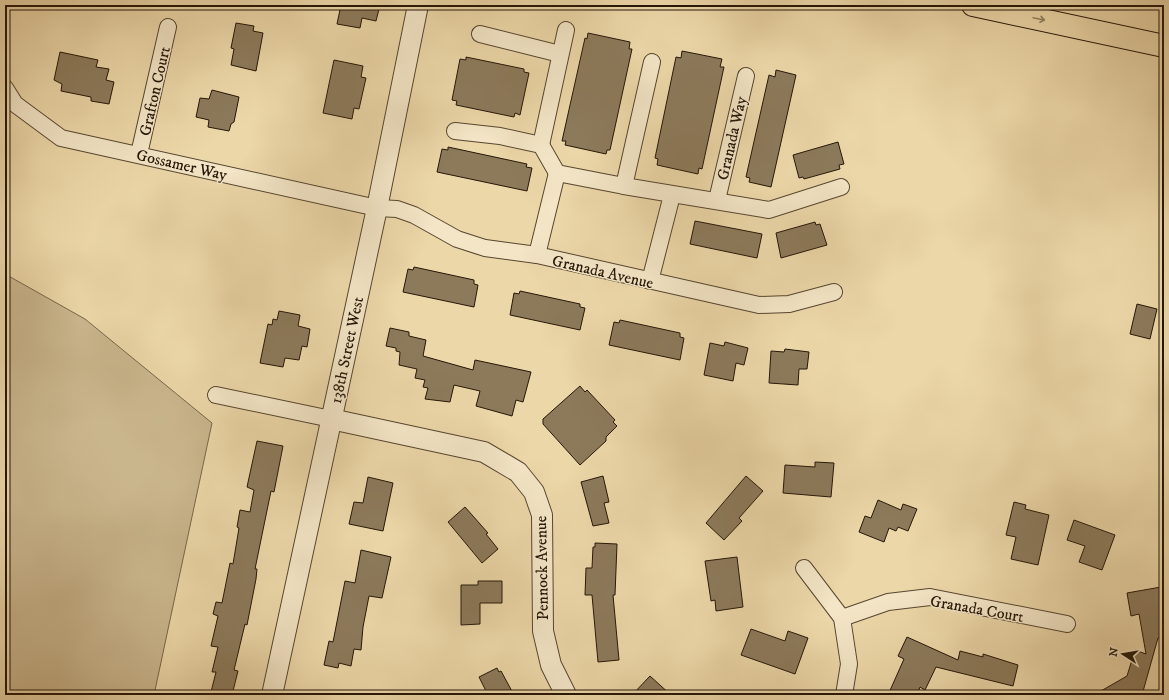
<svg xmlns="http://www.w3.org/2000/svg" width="1169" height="700" font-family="'IM FELL DW Pica',serif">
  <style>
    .green { fill: #cab68d; stroke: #78664a }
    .building { fill: #8c7a5b; stroke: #251608 }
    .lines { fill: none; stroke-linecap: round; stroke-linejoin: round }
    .minor-casing { stroke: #574630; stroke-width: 18 }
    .tertiary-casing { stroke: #574630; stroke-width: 22 }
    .trunk-casing { stroke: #251608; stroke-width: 24 }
    .minor { stroke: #f3e5c6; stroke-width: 16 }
    .tertiary { stroke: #f3e5c6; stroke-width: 20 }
    .trunk { stroke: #ecd7a8; stroke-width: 22 }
    .oneway { stroke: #928060 }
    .labels { text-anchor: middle; stroke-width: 3; stroke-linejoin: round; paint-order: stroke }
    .street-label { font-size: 16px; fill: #251608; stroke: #f3e5c6 }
  </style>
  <rect width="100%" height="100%" fill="#ecd7a8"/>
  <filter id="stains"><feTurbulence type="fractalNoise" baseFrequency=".005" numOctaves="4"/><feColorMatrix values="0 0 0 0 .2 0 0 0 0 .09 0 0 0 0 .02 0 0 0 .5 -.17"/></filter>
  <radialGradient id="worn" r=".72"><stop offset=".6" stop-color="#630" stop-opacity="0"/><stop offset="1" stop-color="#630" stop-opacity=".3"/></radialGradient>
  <!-- green -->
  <polygon class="green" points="5,274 85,319 212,423 154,695 5,695"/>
  <!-- building -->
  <g class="building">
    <polygon points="341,5 380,5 376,21 362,18 360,28 337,24"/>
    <polygon points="236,23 254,26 253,31 263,33 256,71 231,65 234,49 231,48"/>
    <polygon points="588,33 630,42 629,49 632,49 610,150 607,150 606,154 565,145 566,141 562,141 585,38 587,39"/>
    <polygon points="682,51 722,59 720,67 724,67 702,169 699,168 698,174 657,165 658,159 655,158 676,57 681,58"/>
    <polygon points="60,52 98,60 96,67 109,69 106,80 114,82 109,104 91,101 91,97 61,91 62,84 54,80"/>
    <polygon points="466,57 524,69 524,72 529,73 520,115 515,113 514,117 456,105 457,101 452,100 460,59 466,60"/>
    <polygon points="334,60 363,66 361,77 366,78 359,109 354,108 352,119 323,113"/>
    <polygon points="776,70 796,75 771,187 749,182 750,178 746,177 769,75 775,77"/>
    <polygon points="212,90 239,97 234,122 231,124 229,131 208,127 209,120 196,117 200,98 209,99"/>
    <polygon points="838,142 844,164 839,165 840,169 804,179 803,177 799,178 793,155"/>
    <polygon points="448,147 527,164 526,167 532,168 527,191 437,172 442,149 448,150"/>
    <polygon points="695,221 762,234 757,258 690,244"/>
    <polygon points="815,222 816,225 820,224 827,245 781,258 776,233"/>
    <polygon points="414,267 474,280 474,284 478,285 474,307 403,292 408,269 413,270"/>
    <polygon points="520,291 580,304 580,307 585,308 580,330 510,315 514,293 519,294"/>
    <polygon points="1137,304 1157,309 1150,339 1130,334"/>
    <polygon points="279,311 300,315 298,326 310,329 307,347 302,346 299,360 285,358 283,367 260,363 268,324 272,325 273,319 277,320"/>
    <polygon points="620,320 680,333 680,337 684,338 680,360 609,345 614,322 619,323"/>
    <polygon points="390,328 409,332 409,336 426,340 423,356 473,370 475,360 531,372 523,402 516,400 512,416 476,406 480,391 454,385 450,402 425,399 428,388 423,387 425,380 415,378 417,369 399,365 400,352 396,351 396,348 386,346"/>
    <polygon points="725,342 748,348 744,365 736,363 733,381 704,375 710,343 724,346"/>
    <polygon points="785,349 809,352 807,369 799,369 798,385 769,383 771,351 784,352"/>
    <polygon points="580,386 585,392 587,390 615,420 613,422 617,426 606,437 606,441 580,465 543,424 543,419"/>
    <polygon points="257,441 283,446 274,492 271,491 255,569 257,569 256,579 247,625 245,624 234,670 238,671 232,695 224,695 211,692 216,672 212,672 218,647 211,646 218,616 213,614 216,602 222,603 230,563 233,564 239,528 237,527 240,510 250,512 254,490 247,487"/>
    <polygon points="815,462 834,463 831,497 783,493 785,465 815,467"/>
    <polygon points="603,476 609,502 604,503 609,523 593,526 581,482"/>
    <polygon points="746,476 763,491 739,518 742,521 724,540 706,523"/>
    <polygon points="368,477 393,483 383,531 349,524 354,502 363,503"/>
    <polygon points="878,500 901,510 903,504 917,509 908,531 898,527 896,531 889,528 884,542 859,532 865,516 871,518"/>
    <polygon points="1014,502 1026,505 1025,509 1049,515 1038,565 1011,559 1016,537 1006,535"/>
    <polygon points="465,507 488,533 486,534 498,549 482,563 448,522"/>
    <polygon points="1074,520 1115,535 1102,570 1079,562 1085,546 1067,540"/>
    <polygon points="595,543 617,544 615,595 613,595 619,660 598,662 592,595 585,595 586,568 592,568 593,547 595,547"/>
    <polygon points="361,550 391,557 382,598 369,596 363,627 361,650 354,649 351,666 339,663 338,668 324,665 329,641 333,642 345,581 355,583"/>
    <polygon points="737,557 743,607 716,611 715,600 711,601 705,561"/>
    <polygon points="478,581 502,581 502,603 480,603 480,624 461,625 461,585 478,585"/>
    <polygon points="1161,587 1164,607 1164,637 1158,638 1142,695 1094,695 1127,676 1135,650 1146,654 1139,614 1131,616 1127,593"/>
    <polygon points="751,629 785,641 788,631 808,638 795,674 741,655"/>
    <polygon points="907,637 958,660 960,651 983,657 983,654 1018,665 1013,686 936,667 925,690 920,687 917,695 888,695 904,659 898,656"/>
    <polygon points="497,668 499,672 501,671 514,695 488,695 479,677"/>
    <polygon points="650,676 671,695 632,695"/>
  </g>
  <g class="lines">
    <defs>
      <g id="minor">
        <polyline points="480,34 560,54"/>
        <polyline points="5,88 15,104 61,138 377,208 397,209 414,215 457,239 485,248 537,255 759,305 789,304 834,292"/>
        <polyline points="455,131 500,136 541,145 557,173 624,186 769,210 841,187"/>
        <polyline points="541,145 566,30"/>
        <polyline points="139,154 168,27"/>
        <polyline points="624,186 652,62"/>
        <polyline points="717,200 746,76"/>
        <polyline points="537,255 557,173"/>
        <polyline points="650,281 672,195"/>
        <polyline points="216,395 331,419"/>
        <polyline points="804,568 842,618 849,664 844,695"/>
        <polyline points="842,618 888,602 930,597 1067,624"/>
      </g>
      <g id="tertiary">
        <polyline points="331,419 484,452 518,472 534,492 542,515 543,631 551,665 566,695"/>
        <polyline points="272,695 377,208 418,5"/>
      </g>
      <polyline id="trunk" points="973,5 1164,46"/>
    </defs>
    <!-- minor casing -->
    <use href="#minor" class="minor-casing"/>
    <!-- tertiary casing -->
    <use href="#tertiary" class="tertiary-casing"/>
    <!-- trunk casing -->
    <use href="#trunk" class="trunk-casing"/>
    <!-- minor -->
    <use href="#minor" class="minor"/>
    <!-- tertiary -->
    <use href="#tertiary" class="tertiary"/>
    <!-- trunk -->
    <use href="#trunk" class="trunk"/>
  </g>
  <!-- one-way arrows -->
  <defs><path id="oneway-shaft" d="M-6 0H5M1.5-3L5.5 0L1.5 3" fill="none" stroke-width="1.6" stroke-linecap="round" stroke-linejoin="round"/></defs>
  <use class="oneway" href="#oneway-shaft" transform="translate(1039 19) rotate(12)"/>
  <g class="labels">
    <!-- street labels -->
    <g class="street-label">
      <text transform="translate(154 91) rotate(-77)" y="6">Grafton Court</text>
      <text transform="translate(731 138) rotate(-77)" y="6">Granada Way</text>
      <text transform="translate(182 164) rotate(13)" y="6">Gossamer Way</text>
      <text transform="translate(603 271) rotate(13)" y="6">Granada Avenue</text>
      <text transform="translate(346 350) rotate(-78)" y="6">138th Street West</text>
      <text transform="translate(541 568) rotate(-91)" y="6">Pennock Avenue</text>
      <text transform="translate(977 608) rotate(10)" y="6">Granada Court</text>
    </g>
  </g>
  <!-- margin -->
  <rect width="1169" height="700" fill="none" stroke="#ecd7a8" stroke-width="20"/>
  <rect x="6" y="6" width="1157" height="688" fill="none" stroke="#251608" stroke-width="2"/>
  <rect x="10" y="10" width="1149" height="680" fill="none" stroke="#251608"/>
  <!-- north arrow -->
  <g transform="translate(1123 654) rotate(282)" stroke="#f3e5c6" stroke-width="3" paint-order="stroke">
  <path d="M0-3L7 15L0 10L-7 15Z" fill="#251608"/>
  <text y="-6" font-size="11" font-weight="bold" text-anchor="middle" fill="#251608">N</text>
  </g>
  <rect width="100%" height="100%" filter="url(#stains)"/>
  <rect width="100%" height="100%" fill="url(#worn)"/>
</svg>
